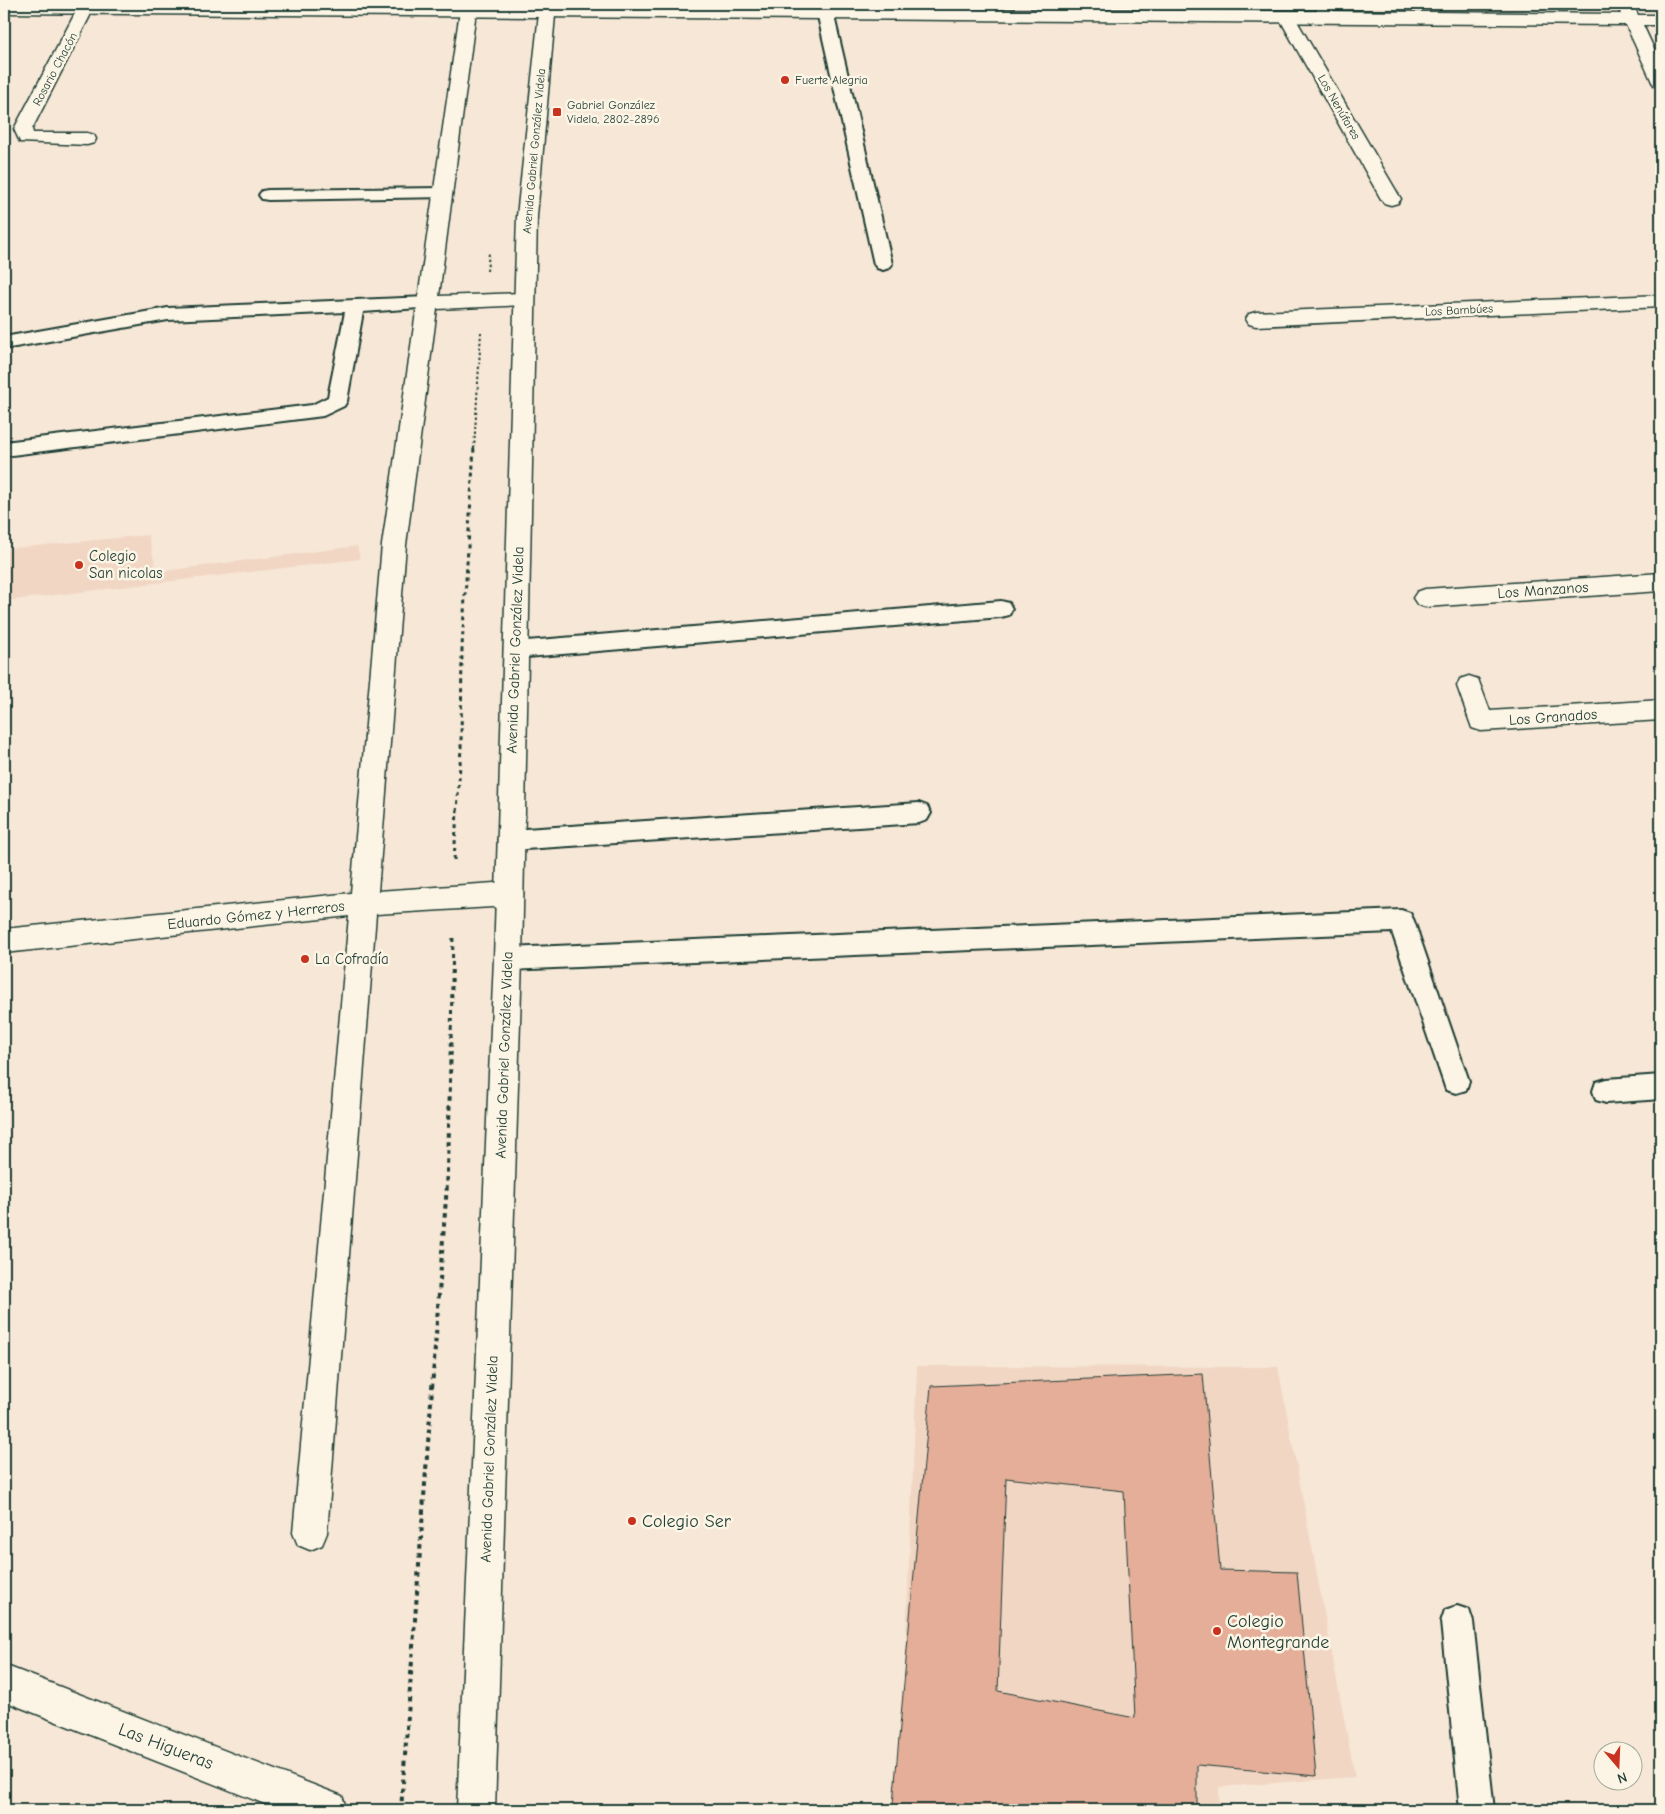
<svg xmlns="http://www.w3.org/2000/svg" width="1665" height="1814" font-family="'Comic Neue',sans-serif">
  <style>
    .built { fill: #f1d6c4 }
    .building { fill: #e4ae99; stroke: #1f3d34; fill-rule: evenodd }
    .lines { fill: none; stroke-linecap: round; stroke-linejoin: round }
    .lane-casing { stroke: #1f3d34; stroke-width: 4 }
    .street-casing { stroke: #1f3d34; stroke-width: 3 }
    .secondary-casing { stroke: #1f3d34; stroke-width: 3 }
    .primary-casing { stroke: #1f3d34; stroke-width: 3 }
    .path-far2 { stroke: #1f3d34; stroke-width: 2; stroke-dasharray: 2.5 2.5; stroke-linecap: butt }
    .path-far1 { stroke: #1f3d34; stroke-width: 3; stroke-dasharray: 4 4; stroke-linecap: butt }
    .path { stroke: #1f3d34; stroke-width: 4; stroke-dasharray: 4.5 4.5; stroke-linecap: butt }
    .lane { fill: #fcf5e5; fill-rule: evenodd }
    .street { fill: #fcf5e5; fill-rule: evenodd }
    .secondary { fill: #fcf5e5; fill-rule: evenodd }
    .primary { fill: #fcf5e5; fill-rule: evenodd }
    .poi-dot { fill: #c8321e; stroke: #fcf5e5; stroke-width: 2 }
    .labels { text-anchor: middle; stroke-width: 5; stroke-linejoin: round; paint-order: stroke }
    .far-street-label { font-size: 12px; fill: #1f3d34; stroke: #fcf5e5 }
    .far-poi-label { font-size: 12px; fill: #1f3d34; stroke: #fcf5e5; text-anchor: start }
    .poi-label { font-size: 15px; fill: #1f3d34; stroke: #fcf5e5; text-anchor: start }
    .street-label { font-size: 15px; fill: #1f3d34; stroke: #fcf5e5 }
    .near-poi-label { font-size: 18px; fill: #1f3d34; stroke: #fcf5e5; text-anchor: start }
    .near-street-label { font-size: 18px; fill: #1f3d34; stroke: #fcf5e5 }
  </style>
  <rect width="100%" height="100%" fill="#f7e7d6"/>
  <filter id="ink" filterUnits="userSpaceOnUse"><feTurbulence type="fractalNoise" baseFrequency=".02" numOctaves="2"/><feDisplacementMap in="SourceGraphic" scale="10" xChannelSelector="R" yChannelSelector="G"/><feConvolveMatrix kernelMatrix="1 2 1 2 8 2 1 2 1" color-interpolation-filters="sRGB"/></filter>
  <g filter="url(#ink)">
    <!-- built -->
    <g class="built">
      <polygon points="148,535 157,572 357,546 360,559 4,601 4,549"/>
      <polygon points="917,1366 1278,1367 1355,1777 1219,1787 1219,1810 899,1810"/>
    </g>
    <!-- building -->
    <path class="building" d="M 1203,1374 L 1220,1570 L 1297,1572 L 1316,1776 L 1197,1765 L 1197,1810 L 915,1810 L 893,1804 L 931,1386 ZM 1006,1478 L 1124,1491 L 1135,1718 L 998,1691 Z"/>
    <g class="lines">
      <defs>
        <g id="lane">
          <polygon points="825,7 830,9 833,12 892,264 889,268 883,270 877,268 874,264 817,12 820,9"/>
          <polygon points="443,188 449,189 452,193 449,197 268,200 262,199 259,195 262,191 268,190"/>
          <polygon points="427,297 434,299 436,303 434,307 363,312 347,401 344,406 323,416 4,456 4,442 312,405 328,397 345,312 168,320 4,349 4,337 168,308"/>
          <polygon points="1001,601 1009,603 1012,609 1009,615 1001,617 515,658 507,656 504,650 507,644 515,642"/>
          <polygon points="919,803 927,806 931,813 927,820 919,823 510,850 501,847 498,840 501,833 510,830"/>
          <polygon points="1401,910 1410,913 1414,921 1469,1081 1466,1090 1456,1093 1446,1090 1443,1081 1392,932 508,970 499,967 495,959 499,951 508,948"/>
          <polygon points="1661,1075 1661,1099 1606,1103 1596,1100 1593,1091 1596,1082 1606,1079"/>
          <polygon points="1457,1606 1469,1610 1473,1622 1494,1810 1460,1810 1441,1622 1445,1610"/>
        </g>
        <g id="street">
          <polygon points="80,4 89,4 94,8 32,129 33,133 87,133 94,135 96,139 94,143 87,145 20,142 14,129"/>
          <polygon points="1313,4 1329,4 1337,16 1335,20 1323,20"/>
          <polygon points="468,6 474,7 476,11 439,296 525,293 532,295 535,299 532,303 525,305 437,309 406,545 378,891 509,882 519,886 523,894 519,902 509,906 376,914 327,1533 322,1545 310,1550 298,1545 293,1533 349,916 4,953 4,929 351,893 382,545 460,11 462,7"/>
          <polygon points="1286,11 1292,12 1294,16 1401,199 1398,203 1391,205 1384,203 1381,199 1278,16 1280,12"/>
          <polygon points="1661,295 1661,307 1256,326 1249,324 1246,319 1249,314 1256,312"/>
          <polygon points="1661,573 1661,591 1425,607 1417,604 1413,598 1417,592 1425,589"/>
          <polygon points="1469,676 1478,679 1490,711 1661,700 1661,720 1481,731 1472,728 1457,686 1460,679"/>
        </g>
        <g id="secondary">
          <polygon points="4,4 1329,11 1621,14 1617,4 1633,4 1638,15 1661,15 1661,25 1643,25 1661,64 1661,87 1655,86 1652,82 1626,25 4,13"/>
          <polygon points="4,1665 342,1796 347,1810 280,1810 4,1701"/>
        </g>
        <polygon id="primary" points="540,4 556,4 537,216 522,959 495,1810 457,1810 494,959 517,216"/>
      </defs>
      <!-- lane casing -->
      <use href="#lane" class="lane-casing"/>
      <!-- street casing -->
      <use href="#street" class="street-casing"/>
      <!-- secondary casing -->
      <use href="#secondary" class="secondary-casing"/>
      <!-- primary casing -->
      <use href="#primary" class="primary-casing"/>
      <!-- path-far2 -->
      <g class="path-far2">
        <polyline points="487,271 489,253"/>
        <polyline points="474,449 481,332"/>
      </g>
      <!-- path-far1 -->
      <g class="path-far1">
        <polyline points="454,860 461,748 462,647 474,447"/>
        <polyline points="451,1038 453,934"/>
      </g>
      <!-- path -->
      <polyline class="path" points="401,1810 448,1171 451,1037"/>
      <!-- lane -->
      <use href="#lane" class="lane"/>
      <!-- street -->
      <use href="#street" class="street"/>
      <!-- secondary -->
      <use href="#secondary" class="secondary"/>
      <!-- primary -->
      <use href="#primary" class="primary"/>
    </g>
  </g>
  <!-- markers -->
  <g class="poi-dot">
    <circle cx="785" cy="80" r="5"/>
    <rect x="552" y="107" width="10" height="10" rx="2.5"/>
    <circle cx="79" cy="565" r="5"/>
    <circle cx="305" cy="959" r="5"/>
    <circle cx="632" cy="1521" r="5"/>
    <circle cx="1217" cy="1631" r="5"/>
  </g>
  <g class="labels">
    <!-- far-street labels -->
    <g class="far-street-label">
      <text transform="translate(55 69) rotate(-62)" y="4">Rosario Chacón</text>
      <text transform="translate(1339 107) rotate(60)" y="4">Los Nenúfares</text>
      <text transform="translate(534 151) rotate(-85)" y="4">Avenida Gabriel González Videla</text>
      <text transform="translate(1459 310) rotate(-3)" y="4">Los Bambúes</text>
    </g>
    <!-- far-poi labels -->
    <g class="far-poi-label">
      <text x="795" y="84">Fuerte Alegria</text>
      <text x="567" y="109">Gabriel González<tspan x="567" dy="14">Videla, 2802-2896</tspan></text>
    </g>
    <!-- poi labels -->
    <g class="poi-label">
      <text x="89" y="561">Colegio<tspan x="89" dy="17">San nicolas</tspan></text>
      <text x="315" y="964">La Cofradía</text>
    </g>
    <!-- street labels -->
    <g class="street-label">
      <text transform="translate(1543 590) rotate(-4)" y="5">Los Manzanos</text>
      <text transform="translate(515 650) rotate(-88)" y="5">Avenida Gabriel González Videla</text>
      <text transform="translate(1553 717) rotate(-4)" y="5">Los Granados</text>
      <text transform="translate(256 915) rotate(-6)" y="5">Eduardo Gómez y Herreros</text>
      <text transform="translate(504 1055) rotate(-88)" y="5">Avenida Gabriel González Videla</text>
      <text transform="translate(489 1459) rotate(-88)" y="5">Avenida Gabriel González Videla</text>
    </g>
    <!-- near-poi labels -->
    <g class="near-poi-label">
      <text x="642" y="1527">Colegio Ser</text>
      <text x="1227" y="1627">Colegio<tspan x="1227" dy="21">Montegrande</tspan></text>
    </g>
    <!-- near-street labels -->
    <g class="near-street-label">
      <text transform="translate(166 1746) rotate(21)" y="6">Las Higueras</text>
    </g>
  </g>
  <!-- margin -->
  <rect width="1665" height="1814" fill="none" stroke="#fcf5e5" stroke-width="20"/>
  <rect x="10" y="10" width="1645" height="1794" fill="none" stroke="#1f3d34" stroke-width="2" filter="url(#ink)"/>
  <!-- north arrow -->
  <g transform="translate(1618 1766) rotate(161)"><circle r="24" fill="#fcf5e5" stroke="#a4ab9e"/>
  <path d="M0-4L9 19L0 12L-9 19Z" fill="#c8321e"/>
  <text y="-8" font-size="14" font-weight="bold" text-anchor="middle" fill="#1f3d34">N</text>
  </g>
</svg>
